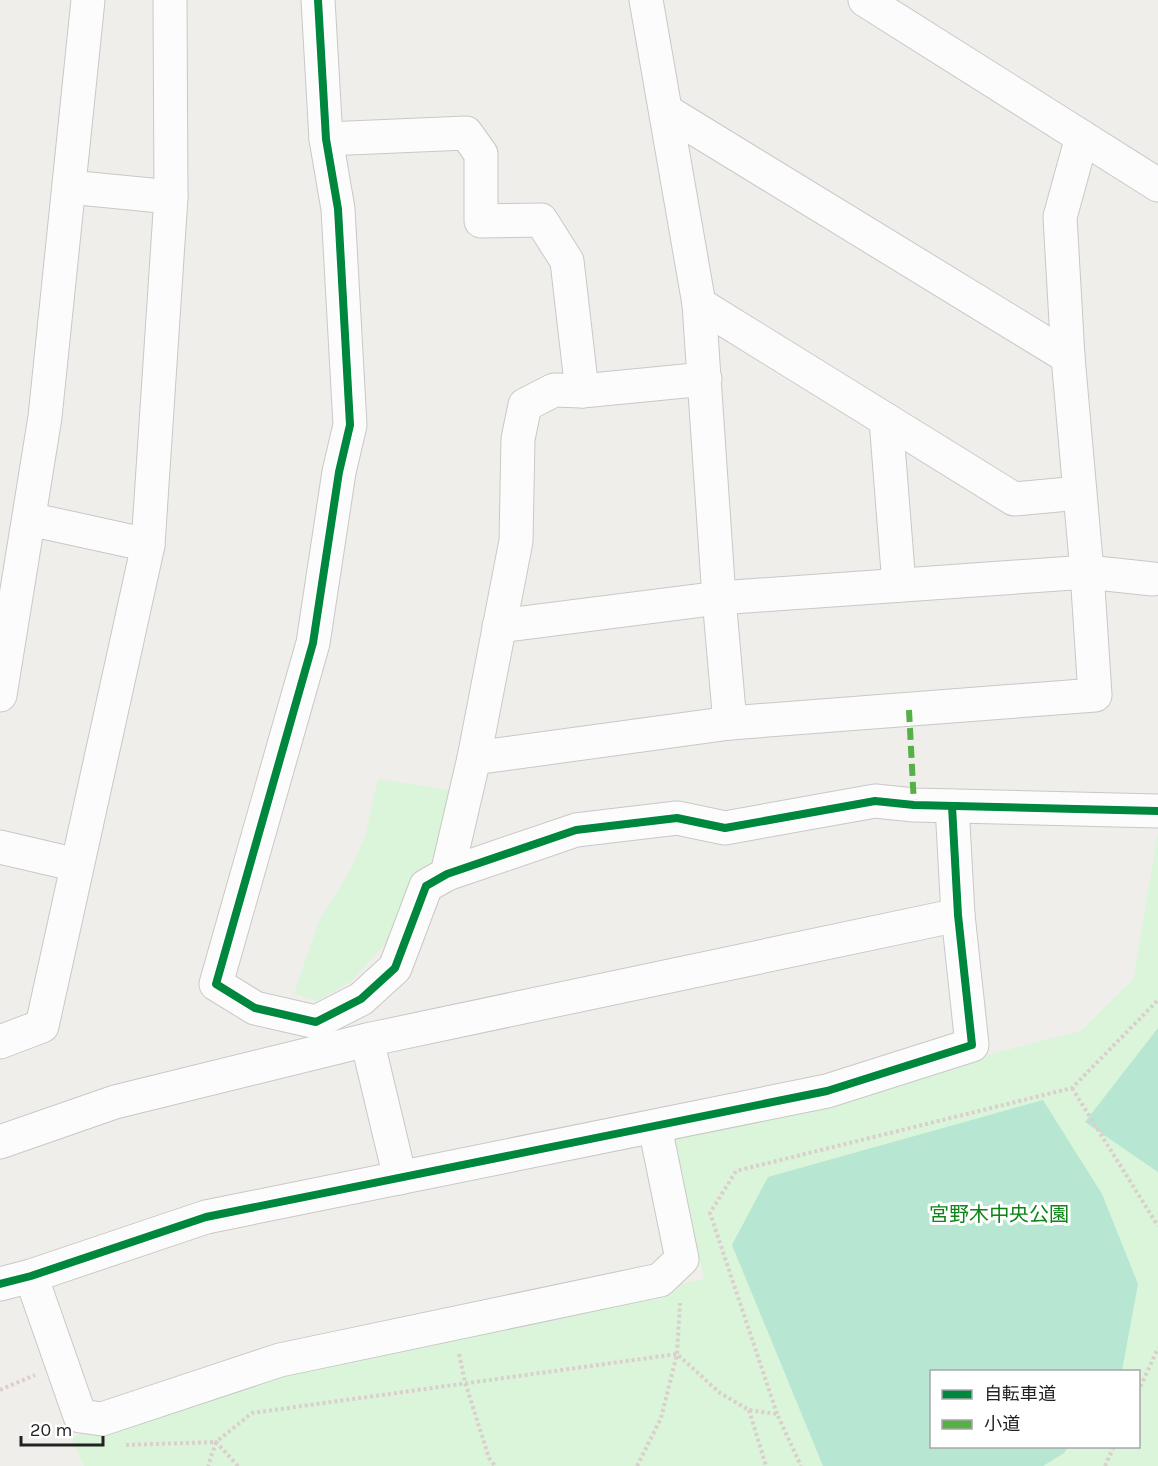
<svg xmlns="http://www.w3.org/2000/svg" width="1158" height="1466" font-family="Karla,'Noto Sans JP',sans-serif">
  <style>
    .park { fill: #daf5da; fill-rule: evenodd }
    .pitch { fill: #b7e6d2 }
    .lines { fill: none; stroke-linecap: round; stroke-linejoin: round }
    .minor-casing { stroke: #c9c8c7; stroke-width: 35 }
    .path { stroke: #dccecd; stroke-width: 4; stroke-dasharray: 3 3; stroke-linecap: butt }
    .minor { stroke: #fdfcfc; stroke-width: 33 }
    .quiet { stroke: #55b145; stroke-width: 6; stroke-dasharray: 12 6; stroke-linecap: butt }
    .cycleway-casing { stroke: #fff; stroke-width: 11 }
    .cycleway { stroke: #00873e; stroke-width: 8 }
    .labels { text-anchor: middle; stroke-width: 6; stroke-linejoin: round; paint-order: stroke }
    .park-label { font-size: 20px; fill: #0c8416; stroke: #fff }
  </style>
  <rect width="100%" height="100%" fill="#f0eeeb"/>
  <!-- park -->
  <g class="park">
    <polygon points="378,779 455,791 444,845 385,944 352,981 317,1001 294,994 319,921 351,869 365,836"/>
    <path d="M 1158,831 L 1158,1466 L 84,1466 L 71,1438 L 258,1374 L 704,1279 L 673,1129 L 825,1097 L 1080,1031 L 1133,980 ZM 932,1372 L 1138,1372 L 1138,1446 L 932,1446 Z"/>
  </g>
  <!-- pitch -->
  <g class="pitch">
    <polygon points="1158,1028 1158,1172 1085,1122"/>
    <polygon points="1043,1100 1102,1194 1138,1284 1122,1371 932,1372 932,1446 1068,1447 1064,1453 1043,1466 823,1466 732,1245 768,1177"/>
  </g>
  <g class="lines">
    <defs>
      <g id="minor">
        <polyline points="170,0 171,197"/>
        <polyline points="318,0 326,139 338,209 350,425 339,472 313,643 216,984 255,1008 316,1022 361,999 395,968 426,886 447,874 576,830 677,818 725,828 875,801 914,805 1158,811"/>
        <polyline points="646,0 699,304 719,598 730,723"/>
        <polyline points="865,0 1158,185"/>
        <polyline points="666,111 1068,357"/>
        <polyline points="326,139 466,133 481,154 481,221 541,220 567,261 582,391"/>
        <polyline points="69,187 171,197 148,545"/>
        <polyline points="699,304 1014,499 1079,493"/>
        <polyline points="886,420 899,585"/>
        <polyline points="499,626 719,598 1087,572 1153,579"/>
        <polyline points="0,695 45,417 88,0"/>
        <polyline points="474,758 730,723 1095,695 1087,572 1068,357 1060,217 1082,137"/>
        <polyline points="0,847 77,865"/>
        <polyline points="447,874 474,758 516,541 518,439 525,405 554,390 582,391 705,379"/>
        <polyline points="367,1040 400,1178"/>
        <polyline points="0,1042 42,1026 148,545 29,519"/>
        <polyline points="0,1142 115,1102 367,1040 958,915"/>
        <polyline points="31,1276 80,1416 102,1419 280,1360 660,1280 682,1259 655,1127"/>
        <polyline points="0,1284 31,1276 206,1217 827,1091 972,1045 958,915 952,806"/>
      </g>
    </defs>
    <!-- minor casing -->
    <use href="#minor" class="minor-casing"/>
    <!-- path -->
    <g class="path">
      <polyline points="1072,1088 1158,1226"/>
      <polyline points="459,1354 465,1382 489,1458 495,1466"/>
      <polyline points="0,1390 35,1375"/>
      <polyline points="1138,1392 1158,1348"/>
      <polyline points="749,1410 766,1466"/>
      <polyline points="777,1414 710,1213 736,1171 1072,1088 1158,1000"/>
      <polyline points="126,1445 216,1442 208,1466"/>
      <polyline points="238,1466 216,1442 252,1413 677,1354 720,1393 749,1410 777,1414 801,1466"/>
      <polyline points="637,1466 661,1418 677,1354 680,1303"/>
      <polyline points="1105,1466 1114,1446"/>
    </g>
    <!-- minor -->
    <use href="#minor" class="minor"/>
    <!-- quiet -->
    <polyline class="quiet" points="909,710 914,805"/>
    <defs>
      <g id="cycleway">
        <polyline points="318,0 326,139 338,209 350,425 339,472 313,643 216,984 255,1008 316,1022 361,999 395,968 426,886 447,874 576,830 677,818 725,828 875,801 914,805 1158,811"/>
        <polyline points="0,1284 31,1276 206,1217 827,1091 972,1045 958,915 952,806"/>
      </g>
    </defs>
    <!-- cycleway casing -->
    <use href="#cycleway" class="cycleway-casing"/>
    <!-- cycleway -->
    <use href="#cycleway" class="cycleway"/>
  </g>
  <g class="labels">
    <!-- park labels -->
    <g class="park-label">
      <text x="999" y="1221">宮野木中央公園</text>
    </g>
  </g>
  <!-- legend -->
  <rect x="930" y="1370" width="210" height="78" fill="#ffffff" stroke="#a7a7a7" stroke-width="1.5"/>
  <rect x="942" y="1390" width="30" height="9" fill="#00873e" stroke="#a7a7a7" stroke-width="1.5"/>
  <text x="984" y="1400" font-size="18" fill="#222222">自転車道</text>
  <rect x="942" y="1420" width="30" height="9" fill="#55b145" stroke="#a7a7a7" stroke-width="1.5"/>
  <text x="984" y="1430" font-size="18" fill="#222222">小道</text>
  <!-- scale -->
  <path d="M21 1436v9h82v-9" fill="none" stroke="#222222" stroke-width="3"/>
  <text x="30" y="1436" font-size="18" fill="#222222" stroke="#ffffff" stroke-width="4.5" paint-order="stroke">20 m</text>
</svg>
